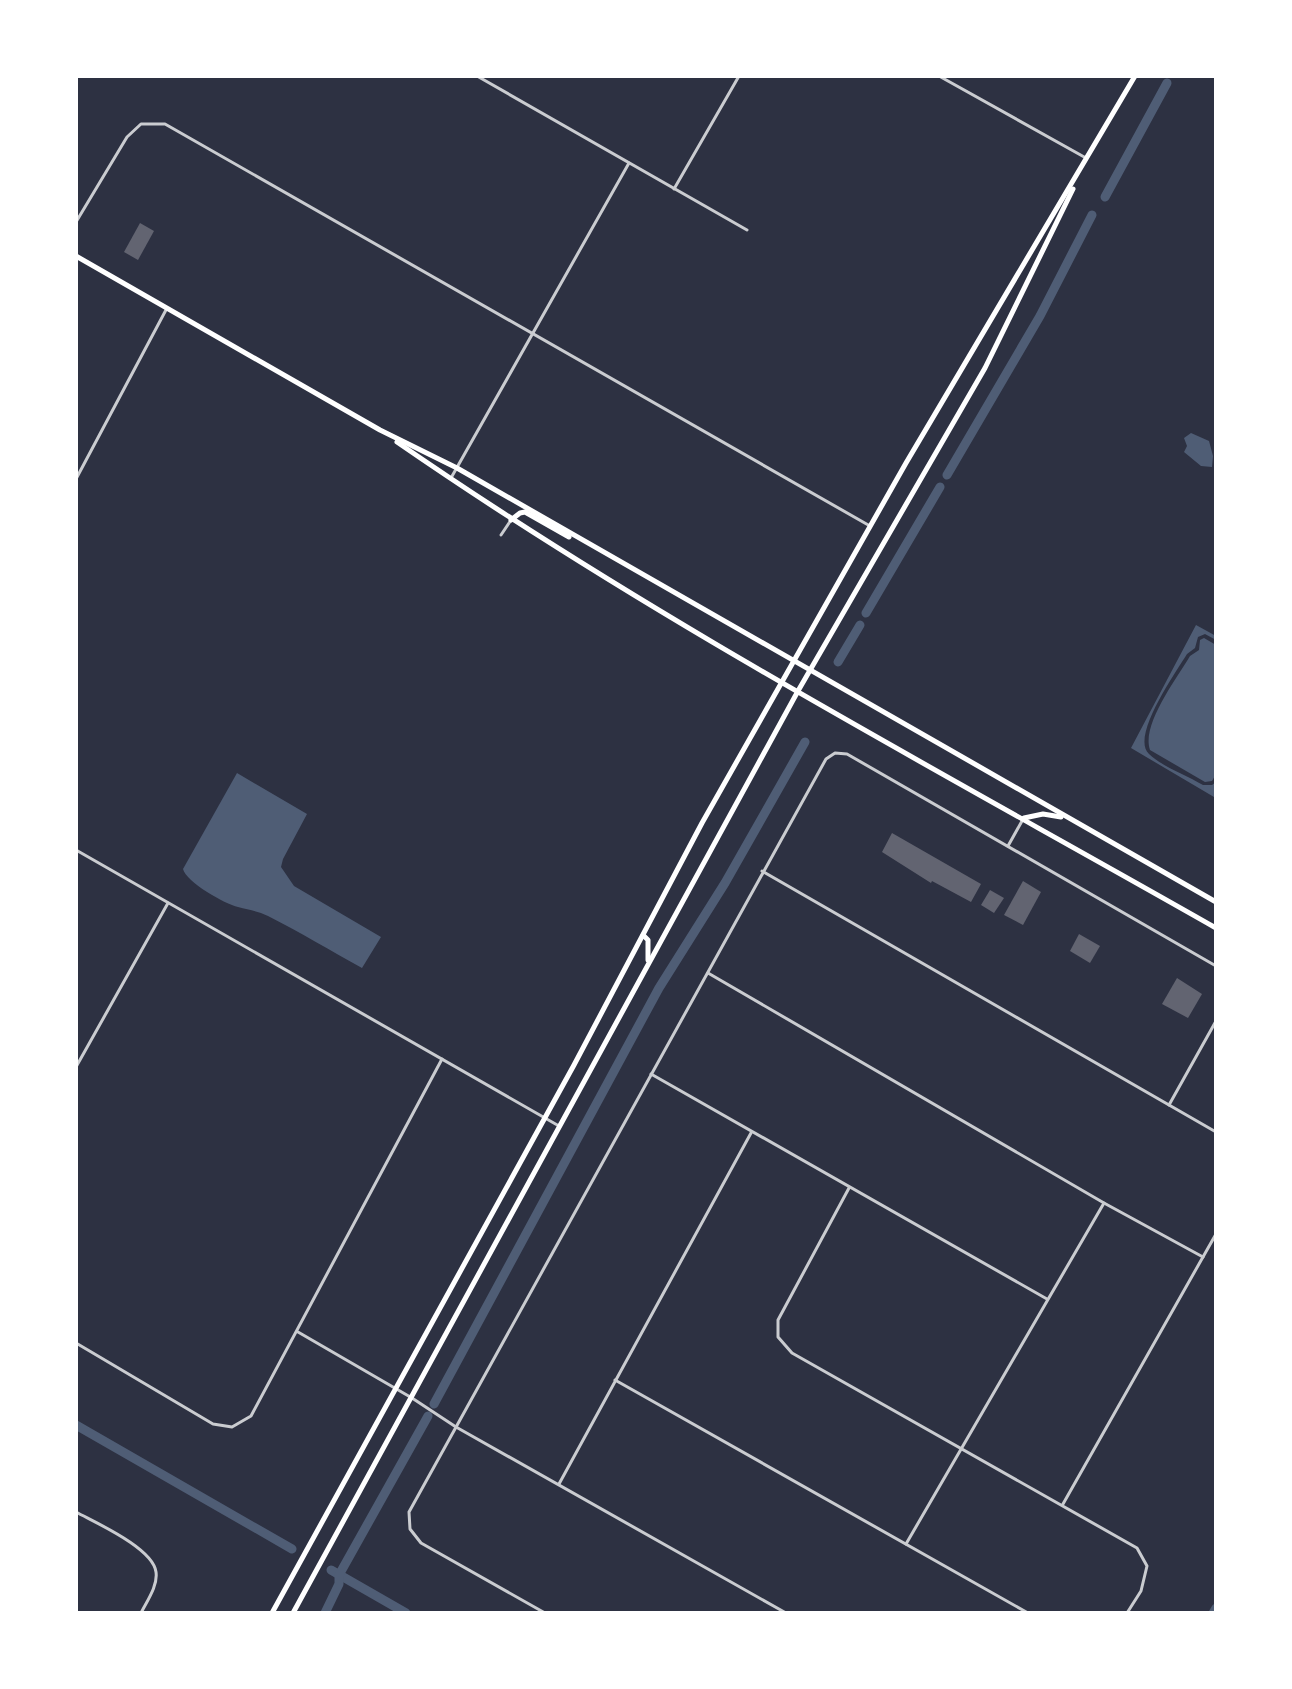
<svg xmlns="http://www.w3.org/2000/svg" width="1292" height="1689" font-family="Overpass,sans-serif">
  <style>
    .water { fill: #4f5d75 }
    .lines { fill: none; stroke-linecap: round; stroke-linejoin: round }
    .canal { stroke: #4f5d75; stroke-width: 9 }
    .building { fill: #626471 }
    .minor { stroke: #caccd0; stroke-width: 3 }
    .secondary { stroke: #fff; stroke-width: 5 }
    .primary { stroke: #fff; stroke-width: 5 }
  </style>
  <rect width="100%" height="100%" fill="#2d3142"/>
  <!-- water -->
  <g class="water">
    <polygon points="1191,433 1209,441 1213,456 1212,467 1201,466 1184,452 1187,446 1184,438"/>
    <path d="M 1196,625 L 1216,636 L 1216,640 L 1205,634 L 1198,637 L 1195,648 L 1187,654 C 1176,672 1130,737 1149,754 C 1163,767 1186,775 1203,785 L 1212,785 L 1216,782 L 1214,797 L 1131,748 Z"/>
    <path d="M 1204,638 L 1216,645 L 1216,774 L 1212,781 L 1205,782 L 1150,750 C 1141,725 1177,678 1190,656 L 1199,650 L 1200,640 Z"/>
    <path d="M 237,773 L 307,814 L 283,859 L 281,867 L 294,886 L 381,937 L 362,968 C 331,951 300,932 268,916 C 258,911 249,910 238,907 C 225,904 186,882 183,869 Z"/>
  </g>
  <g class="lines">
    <!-- canal -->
    <g class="canal">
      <polyline points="1105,197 1167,83"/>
      <polyline points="947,475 1040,316 1092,215"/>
      <polyline points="866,613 940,487"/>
      <polyline points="838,662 860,625"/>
      <polyline points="434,1404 659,988 725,883 805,742"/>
      <polyline points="76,1425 292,1549"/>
      <polyline points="331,1570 406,1613"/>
      <polyline points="325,1613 339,1584 339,1575 428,1416"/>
      <polyline points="1213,1613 1216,1608"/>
    </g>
  </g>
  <!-- building -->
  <g class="building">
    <polygon points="140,223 154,231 138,260 124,252"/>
    <polygon points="892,833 981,884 971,902 932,881 931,883 882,852"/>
    <polygon points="1023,881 1041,892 1023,925 1004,915"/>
    <polygon points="990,890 1004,898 994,913 981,905"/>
    <polygon points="1079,934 1100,946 1090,963 1070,951"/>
    <polygon points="1177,978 1202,994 1188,1018 1162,1004"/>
  </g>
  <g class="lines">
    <!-- minor -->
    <g class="minor">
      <polyline points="477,76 747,230"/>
      <polyline points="939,76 1086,158"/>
      <polyline points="674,189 739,76"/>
      <polyline points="76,222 127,137 141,124 165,124 870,526"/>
      <polyline points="451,478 629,163"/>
      <polyline points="76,479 167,308"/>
      <polyline points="501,535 511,520"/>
      <polyline points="1008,846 1022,821"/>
      <polyline points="76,850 559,1126"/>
      <polyline points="762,871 1216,1132"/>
      <polyline points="708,973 1104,1203 1203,1257"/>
      <polyline points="76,1067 168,903"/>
      <polyline points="651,1074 1047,1299"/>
      <polyline points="1169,1105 1216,1021"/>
      <polyline points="849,1188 778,1320 778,1337 792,1353 1137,1548 1147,1566 1141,1591 1127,1613"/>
      <polyline points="298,1332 412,1398 456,1427 786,1613"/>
      <polyline points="76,1343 213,1424 232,1427 251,1416 442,1059"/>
      <polyline points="615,1380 1028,1613"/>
      <polyline points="559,1484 751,1133"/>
      <polyline points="1063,1504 1216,1234"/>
      <path d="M 76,1512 C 96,1523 153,1548 156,1572 C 158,1586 147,1601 141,1613"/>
      <polyline points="906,1544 1104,1203"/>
      <polyline points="545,1613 421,1543 410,1529 409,1512 826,759 835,753 847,754 1216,966"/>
    </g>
    <!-- secondary -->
    <g class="secondary">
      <polyline points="643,935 648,940 648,960"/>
      <polyline points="272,1613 574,1065 702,823 906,463 1135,76"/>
      <polyline points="293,1613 798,691 985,368 1073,189"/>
    </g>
    <!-- primary -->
    <g class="primary">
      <polyline points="76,256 380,430 457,468 1216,902"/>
      <path d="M 397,442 C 659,623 940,771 1216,928"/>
      <polyline points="511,520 520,513 525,512 569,537"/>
      <polyline points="1024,818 1043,814 1061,817"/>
    </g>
  </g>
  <!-- border -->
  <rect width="1292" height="1689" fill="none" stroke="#ffffff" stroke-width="156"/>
</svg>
